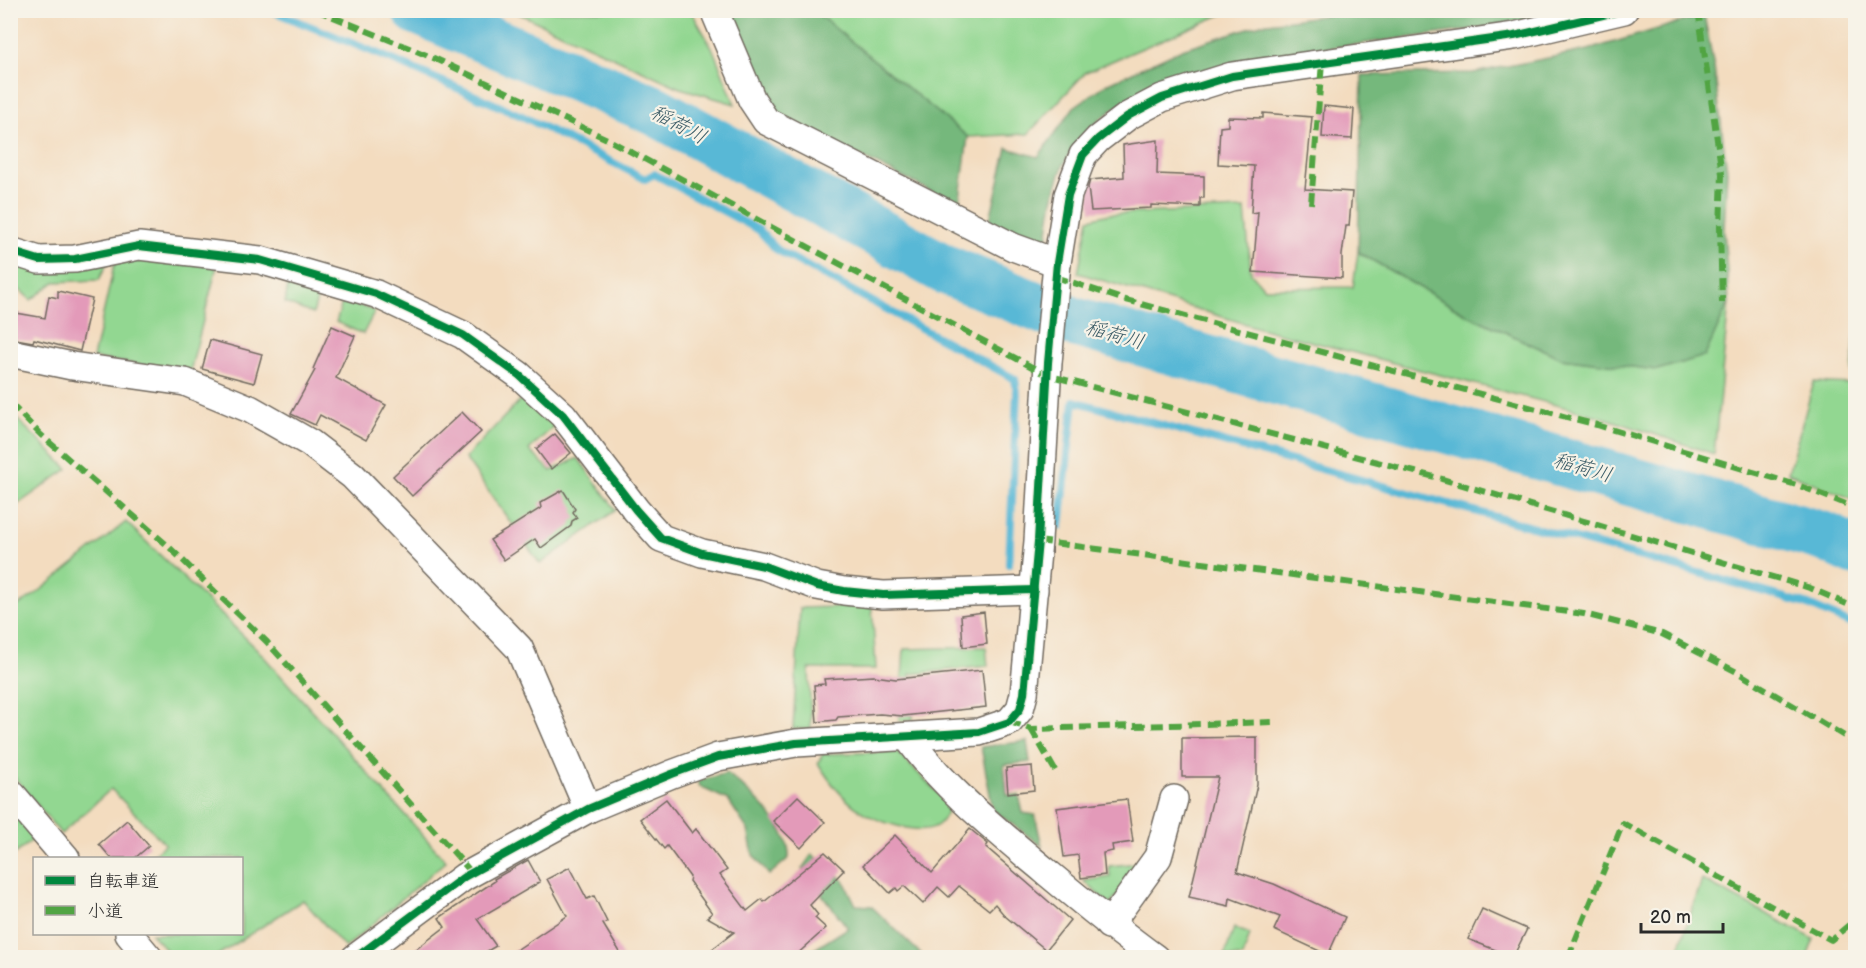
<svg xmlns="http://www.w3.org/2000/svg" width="1866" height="968" font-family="'Balsamiq Sans','Klee One',sans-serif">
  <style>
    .green { fill: #92d791; stroke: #5e815e; stroke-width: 1.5 }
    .forest { fill: #75b87b; stroke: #507253; stroke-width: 1.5 }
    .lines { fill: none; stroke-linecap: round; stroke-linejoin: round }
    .stream { stroke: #58b8d6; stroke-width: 8 }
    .river { stroke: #58b8d6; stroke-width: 50 }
    .building { fill: #e39ab9 }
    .minor-casing { stroke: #71695f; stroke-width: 30 }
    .minor { stroke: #fff; stroke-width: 27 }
    .quiet { stroke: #51a443; stroke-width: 6; stroke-dasharray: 12 6; stroke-linecap: butt }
    .cycleway-casing { stroke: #f7f3e8; stroke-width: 11 }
    .cycleway { stroke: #00873e; stroke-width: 8 }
    .labels { text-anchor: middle; stroke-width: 4.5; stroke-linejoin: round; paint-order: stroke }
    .water-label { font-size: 20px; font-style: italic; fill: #3b5c67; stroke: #f7f3e8 }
  </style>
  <rect width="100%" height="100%" fill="#f7f3e8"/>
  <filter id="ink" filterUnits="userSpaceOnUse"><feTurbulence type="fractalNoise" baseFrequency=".0167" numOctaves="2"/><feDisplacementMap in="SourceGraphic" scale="12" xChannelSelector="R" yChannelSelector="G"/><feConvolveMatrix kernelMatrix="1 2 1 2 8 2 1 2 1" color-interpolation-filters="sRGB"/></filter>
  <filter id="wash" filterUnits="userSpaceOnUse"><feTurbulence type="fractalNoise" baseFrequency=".008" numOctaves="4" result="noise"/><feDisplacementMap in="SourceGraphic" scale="24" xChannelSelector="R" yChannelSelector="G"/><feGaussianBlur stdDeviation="1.35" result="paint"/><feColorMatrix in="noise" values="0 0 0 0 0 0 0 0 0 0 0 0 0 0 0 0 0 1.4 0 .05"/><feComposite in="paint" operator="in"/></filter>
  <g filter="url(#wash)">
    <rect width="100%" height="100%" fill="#f3dcbf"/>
    <!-- green -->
    <g class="green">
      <polygon points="513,11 691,11 712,47 735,104 680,88"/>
      <polygon points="814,11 1230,11 1086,72 1028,134 968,137"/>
      <polygon points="1245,209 1251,273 1264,288 1353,287 1358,252 1466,314 1561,358 1657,370 1704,356 1729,302 1714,454 1602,417 1259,328 1078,273 1089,219 1109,214"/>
      <polygon points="155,257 217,266 190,372 93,358 115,262"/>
      <polygon points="11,264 107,264 99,280 55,282 31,300 11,282"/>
      <polygon points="289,280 319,292 313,314 285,303"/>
      <polygon points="343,300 375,311 363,334 336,322"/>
      <polygon points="1855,335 1855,500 1788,473 1814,382 1851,384"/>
      <polygon points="525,395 555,425 529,450 551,471 578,458 616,510 540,564 465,458"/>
      <polygon points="16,418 68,469 11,509 11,422"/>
      <polygon points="126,522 257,649 446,861 345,948 303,900 215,957 173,957 151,934 242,934 242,858 149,858 165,844 111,789 61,834 11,773 11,610 36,594"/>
      <polygon points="872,606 876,669 809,669 811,729 793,729 800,608"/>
      <polygon points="986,647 988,666 910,674 913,720 899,721 904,649"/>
      <path d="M 897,752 L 950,805 C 947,811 944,821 938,825 C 921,837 874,821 858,809 C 841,797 829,781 818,763 L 823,754 Z"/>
      <polygon points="10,807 35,838 11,857 10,857"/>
      <polygon points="1139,863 1110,905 1084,881 1110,877 1109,866"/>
      <polygon points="1702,880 1814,939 1807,957 1676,957"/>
      <polygon points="1234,928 1250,934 1243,957 1224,957"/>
    </g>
    <!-- forest -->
    <g class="forest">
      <polygon points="727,11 814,11 968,137 959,205 779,116 767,102"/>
      <path d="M 1357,11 L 1568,11 C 1486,31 1401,37 1317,50 C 1236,63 1138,72 1080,139 C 1056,165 1051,207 1047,241 L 1038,245 L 989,223 L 1007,148 L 1038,157 L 1074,107 L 1107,84 L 1182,49 L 1261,24 Z"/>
      <polygon points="1704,15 1714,67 1727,171 1724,230 1729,302 1705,356 1657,370 1561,358 1466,314 1358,252 1362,75 1473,73 1588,50"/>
      <polygon points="1027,741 1030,762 1004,765 1007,795 1019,795 1023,813 1035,815 1042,846 993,810 981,747"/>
      <path d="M 727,773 C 749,792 791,826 789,858 L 769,875 L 753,855 L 748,830 L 728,800 L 700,787 L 698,781 Z"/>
      <polygon points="812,854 844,881 856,905 871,906 924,957 802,957 848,928 802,869"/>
    </g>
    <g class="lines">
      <!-- stream -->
      <g class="stream">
        <polyline points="270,10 381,55 524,117 645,179 654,174 759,230 776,249 788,256 1015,379 1017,393 1009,564"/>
        <polyline points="1060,526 1074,401 1692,571 1806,604 1856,626"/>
      </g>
      <!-- river -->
      <polyline class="river" points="417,10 654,110 944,269 1074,322 1825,537 1856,551"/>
    </g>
    <g id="blocks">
      <!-- building -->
      <g class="building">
        <polygon points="1324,106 1354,109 1352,139 1322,137"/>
        <polygon points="1263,113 1312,117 1305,189 1352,192 1349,226 1346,226 1342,255 1342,278 1253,272 1258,212 1251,213 1254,166 1218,164 1220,127 1228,126 1228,117 1263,118"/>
        <polygon points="1158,140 1157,174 1204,176 1204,198 1200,198 1200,207 1151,205 1151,208 1091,211 1088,187 1090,180 1124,177 1123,145"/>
        <polygon points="58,291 92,299 80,351 34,339 33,342 10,338 10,312 45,318 49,296 58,298"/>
        <polygon points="332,326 355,336 336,378 386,405 366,440 320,415 315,425 291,414 315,370 313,369"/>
        <polygon points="210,340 262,354 254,383 202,369"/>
        <polygon points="462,412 481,432 412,496 393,476"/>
        <polygon points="555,434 571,453 551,469 536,449"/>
        <polygon points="563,490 575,509 573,512 577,518 572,521 571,526 541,548 535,539 504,560 490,540 541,508 540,503"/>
        <polygon points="984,612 987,644 963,647 961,615"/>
        <polygon points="982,670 986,707 903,716 880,714 838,717 836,720 817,722 814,685 825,684 824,679 874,676 896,679"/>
        <polygon points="1257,737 1257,785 1237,872 1274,884 1345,917 1328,955 1274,930 1280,917 1230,898 1229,906 1189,897 1218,777 1182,777 1182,738"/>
        <polygon points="1032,766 1034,790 1008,793 1006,768"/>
        <polygon points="798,796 825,822 801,848 773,821"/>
        <polygon points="666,799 692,833 696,829 727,870 720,875 747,911 762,899 764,902 825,852 844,870 810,905 818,915 815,918 826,928 794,957 783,957 778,953 759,957 702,957 734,932 707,917 712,913 689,881 690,877 667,846 664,849 640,819"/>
        <polygon points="1127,799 1133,842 1112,845 1113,851 1103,853 1105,875 1081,878 1078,855 1064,857 1057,808"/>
        <polygon points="127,820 149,846 135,858 111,858 99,844"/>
        <polygon points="970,829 988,844 986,847 1070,920 1046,950 1005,916 995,904 989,910 959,886 949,897 938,887 923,904 904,886 898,891 896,888 890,893 863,865 895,835 932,873"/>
        <polygon points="528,860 540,882 477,919 496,946 477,957 406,957 445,927 439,918 495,881 494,879"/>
        <polygon points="570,867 587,899 594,896 607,922 603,924 623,957 506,957 567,916 547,879"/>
        <polygon points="1482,909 1527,929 1513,957 1468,939"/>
      </g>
    </g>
  </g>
  <g filter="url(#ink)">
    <use href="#blocks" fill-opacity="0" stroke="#71695f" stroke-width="1.5"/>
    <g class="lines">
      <defs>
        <g id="minor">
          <polyline points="714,10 752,100 766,121 1013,247 1057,263"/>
          <polyline points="10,251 39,260 75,259 139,246 260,260 376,294 463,335 519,375 563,415 636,510 661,538 702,553 764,566 817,586 844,591 883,595 1034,590"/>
          <polyline points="10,353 72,366 185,382 250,409 310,443 353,476 519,648 588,809"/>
          <path d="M 908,738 C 942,785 988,823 1032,860 C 1073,894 1112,927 1155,958"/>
          <polyline points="10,792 66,858"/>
          <polyline points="1109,925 1158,857 1174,799"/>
          <polyline points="129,934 149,958"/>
          <polyline points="355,958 464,877 588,809 672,774 718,757 796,743 979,732 1009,722 1020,709 1024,694 1038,541 1048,363 1057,263 1068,195 1083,155 1098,139 1128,116 1162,98 1232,76 1514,36 1624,10"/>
        </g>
      </defs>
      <!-- minor casing -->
      <use href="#minor" class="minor-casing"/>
      <!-- minor -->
      <use href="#minor" class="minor"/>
      <!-- quiet -->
      <g class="quiet">
        <polyline points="316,10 436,59 607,139 1047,375 1442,479 1810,588 1856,608"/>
        <polyline points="1698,10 1722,174 1720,228 1722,303"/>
        <polyline points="1311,204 1322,62"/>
        <polyline points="1056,277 1122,299 1597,425 1800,486 1856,508"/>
        <polyline points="10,403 41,435 167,545 267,642 472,873"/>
        <polyline points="1038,541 1584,614 1662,634 1737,672 1856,743"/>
        <polyline points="1009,722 1031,729 1273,722"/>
        <polyline points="1031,729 1056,772"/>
        <polyline points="1568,958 1623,823 1831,940 1856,919"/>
      </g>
      <defs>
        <g id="cycleway">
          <polyline points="10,251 39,260 75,259 139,246 260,260 376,294 463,335 519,375 563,415 636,510 661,538 702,553 764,566 817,586 844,591 883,595 1034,590"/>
          <polyline points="355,958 464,877 588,809 672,774 718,757 796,743 979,732 1009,722 1020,709 1024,694 1038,541 1048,363 1057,263 1068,195 1083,155 1098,139 1128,116 1162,98 1232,76 1514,36 1624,10"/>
        </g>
      </defs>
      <!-- cycleway casing -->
      <use href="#cycleway" class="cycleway-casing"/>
      <!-- cycleway -->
      <use href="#cycleway" class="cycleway"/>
    </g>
  </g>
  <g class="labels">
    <!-- water labels -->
    <g class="water-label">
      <text transform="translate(679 124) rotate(28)" y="7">稲荷川</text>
      <text transform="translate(1115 334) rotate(16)" y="7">稲荷川</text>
      <text transform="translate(1583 467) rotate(16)" y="7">稲荷川</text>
    </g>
  </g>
  <!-- margin -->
  <rect width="1866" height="968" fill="none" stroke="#f7f3e8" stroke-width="36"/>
  <!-- legend -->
  <rect x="33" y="857" width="210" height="78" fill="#f7f3e8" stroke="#a5a39c" stroke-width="1.5"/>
  <rect x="45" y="876" width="30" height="9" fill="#00873e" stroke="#a5a39c" stroke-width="1.5"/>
  <text x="87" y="887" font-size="18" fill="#2b2b2b">自転車道</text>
  <rect x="45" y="906" width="30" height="9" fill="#51a443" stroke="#a5a39c" stroke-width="1.5"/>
  <text x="87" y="917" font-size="18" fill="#2b2b2b">小道</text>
  <!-- scale -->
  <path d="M1641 923v9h82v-9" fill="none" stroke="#2b2b2b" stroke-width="3"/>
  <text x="1650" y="923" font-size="18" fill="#2b2b2b" stroke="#f7f3e8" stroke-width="4.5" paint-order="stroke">20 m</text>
</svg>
